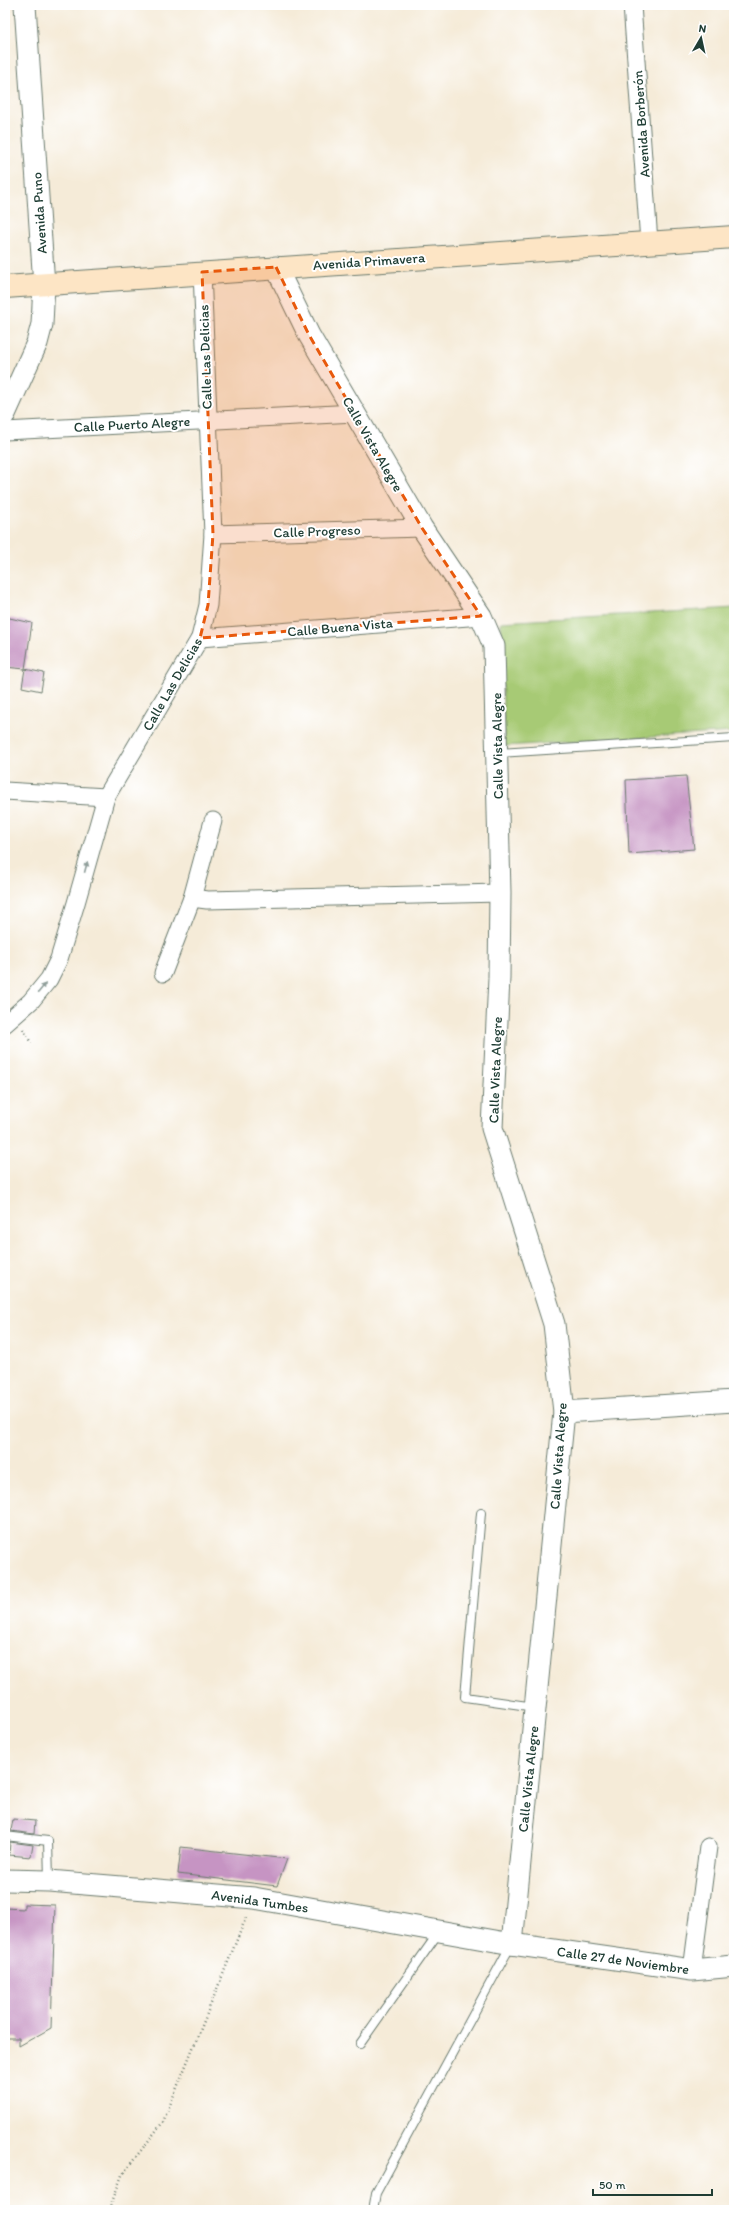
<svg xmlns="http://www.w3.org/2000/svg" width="739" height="2215" font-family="Itim,sans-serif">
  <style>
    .green { fill: #a7ca74; stroke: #638454 }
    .building { fill: #c694c3 }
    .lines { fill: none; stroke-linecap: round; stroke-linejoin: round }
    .service-casing { stroke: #6a7a6d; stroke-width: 10 }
    .minor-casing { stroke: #6a7a6d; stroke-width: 19 }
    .tertiary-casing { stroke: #6a7a6d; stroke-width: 23 }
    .secondary-casing { stroke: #6a7a6d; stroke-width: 24 }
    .path { stroke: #6a7a6d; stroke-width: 2.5; stroke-dasharray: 1 3; stroke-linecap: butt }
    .service { stroke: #fff; stroke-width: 8 }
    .minor { stroke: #fff; stroke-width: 17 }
    .tertiary { stroke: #fff; stroke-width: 21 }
    .secondary { stroke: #fde5c5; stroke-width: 22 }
    .oneway { fill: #8f9e9a }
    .marked { fill: #e8590c; fill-opacity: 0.2; stroke: #e8590c; stroke-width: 3; stroke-dasharray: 8 5; stroke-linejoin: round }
    .labels { text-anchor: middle; stroke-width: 4; stroke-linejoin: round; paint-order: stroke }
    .street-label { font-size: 14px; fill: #1f3d34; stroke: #fff }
  </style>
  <rect width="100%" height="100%" fill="#fff"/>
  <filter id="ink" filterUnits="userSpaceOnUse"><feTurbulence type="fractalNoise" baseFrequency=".025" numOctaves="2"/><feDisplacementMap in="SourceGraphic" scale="8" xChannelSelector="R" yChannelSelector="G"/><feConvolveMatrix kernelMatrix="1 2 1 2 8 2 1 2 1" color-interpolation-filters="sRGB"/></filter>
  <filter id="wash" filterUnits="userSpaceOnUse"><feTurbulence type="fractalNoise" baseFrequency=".012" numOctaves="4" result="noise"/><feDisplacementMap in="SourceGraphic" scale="16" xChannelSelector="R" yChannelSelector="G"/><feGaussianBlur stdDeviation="0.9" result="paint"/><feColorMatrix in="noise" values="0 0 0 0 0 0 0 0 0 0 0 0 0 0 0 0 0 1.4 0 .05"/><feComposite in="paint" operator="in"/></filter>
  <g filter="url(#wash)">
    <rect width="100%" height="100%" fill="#f5ebd8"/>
    <!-- green -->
    <polygon class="green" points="734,608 734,732 504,746 501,622"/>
    <g id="blocks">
      <!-- building -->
      <g class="building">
        <polygon points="5,617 32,623 25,669 5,667"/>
        <polygon points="25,669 44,673 41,691 22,687"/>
        <polygon points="686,776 694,849 629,854 626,780"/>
        <polygon points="13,1819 35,1821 34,1834 11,1831"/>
        <polygon points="10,1842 33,1845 31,1857 9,1855"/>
        <polygon points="181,1847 287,1859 277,1886 178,1874"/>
        <polygon points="24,1904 55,1905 51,2028 19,2046 19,2038 5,2038 5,1908 24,1909"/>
      </g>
    </g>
  </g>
  <g filter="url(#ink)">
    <use href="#blocks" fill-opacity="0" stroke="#6a7a6d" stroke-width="1"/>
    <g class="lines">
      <defs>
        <g id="service">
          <polyline points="498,753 734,738"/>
          <polyline points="481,1513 465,1697 535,1707"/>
          <polyline points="5,1836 48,1841 49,1880"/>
          <polyline points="360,2044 439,1932"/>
          <polyline points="373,2210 376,2193 511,1945"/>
        </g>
        <g id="minor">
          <polyline points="632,5 649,242"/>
          <polyline points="5,431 355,413"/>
          <polyline points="213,534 422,528"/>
          <polyline points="200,638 481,616"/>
          <polyline points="5,791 106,797"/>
          <polyline points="192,898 207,900 500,893"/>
          <polyline points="163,973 192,898 213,821"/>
          <polyline points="5,1024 31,1001 49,979 59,959 76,903 106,797 200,638 208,605 213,534 202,272"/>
          <polyline points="692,1970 708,1847"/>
        </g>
        <g id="tertiary">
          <polyline points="276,267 309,335 422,528 481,616 494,646 500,893 499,978 492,1128 554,1324 564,1412 512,1944"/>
          <polyline points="5,414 37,343 42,324 44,285 25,5"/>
          <polyline points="564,1412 734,1401"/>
          <polyline points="5,1880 49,1881 254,1898 512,1944 692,1970 734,1966"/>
        </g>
        <polyline id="secondary" points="5,287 734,237"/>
      </defs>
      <!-- service casing -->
      <use href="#service" class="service-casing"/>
      <!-- minor casing -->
      <use href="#minor" class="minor-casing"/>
      <!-- tertiary casing -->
      <use href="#tertiary" class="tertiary-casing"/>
      <!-- secondary casing -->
      <use href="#secondary" class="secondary-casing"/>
      <!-- path -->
      <g class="path">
        <polyline points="23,1029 31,1043"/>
        <polyline points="109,2210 122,2175 163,2122 247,1915"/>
      </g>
      <!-- service -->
      <use href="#service" class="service"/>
      <!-- minor -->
      <use href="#minor" class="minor"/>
      <!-- tertiary -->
      <use href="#tertiary" class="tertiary"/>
      <!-- secondary -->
      <use href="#secondary" class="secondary"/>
    </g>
    <!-- one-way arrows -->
    <defs><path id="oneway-solid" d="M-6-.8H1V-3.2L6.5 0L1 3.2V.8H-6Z"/></defs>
    <g class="oneway">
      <use href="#oneway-solid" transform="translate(86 867) rotate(-75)"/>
      <use href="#oneway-solid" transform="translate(42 988) rotate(-51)"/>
    </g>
  </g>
  <!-- marked area -->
  <path class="marked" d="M 276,267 L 309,335 L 422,528 L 481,616 L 200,638 L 208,605 L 213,534 L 202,272 Z"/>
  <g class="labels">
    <!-- street labels -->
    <g class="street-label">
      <text transform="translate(641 124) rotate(-94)" y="5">Avenida Borberón</text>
      <text transform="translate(39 213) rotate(-94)" y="5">Avenida Puno</text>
      <text transform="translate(369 261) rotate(-4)" y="5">Avenida Primavera</text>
      <text transform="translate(205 357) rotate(-92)" y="5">Calle Las Delicias</text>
      <text transform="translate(132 424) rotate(-3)" y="5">Calle Puerto Alegre</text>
      <text transform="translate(373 444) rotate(60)" y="5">Calle Vista Alegre</text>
      <text transform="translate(317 531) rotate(-2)" y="5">Calle Progreso</text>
      <text transform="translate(340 627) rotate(-5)" y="5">Calle Buena Vista</text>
      <text transform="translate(172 684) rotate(-60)" y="5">Calle Las Delicias</text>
      <text transform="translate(497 746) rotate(-91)" y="5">Calle Vista Alegre</text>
      <text transform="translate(495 1070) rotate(-88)" y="5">Calle Vista Alegre</text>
      <text transform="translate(558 1456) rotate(-86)" y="5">Calle Vista Alegre</text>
      <text transform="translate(528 1779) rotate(-84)" y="5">Calle Vista Alegre</text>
      <text transform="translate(260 1901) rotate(8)" y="5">Avenida Tumbes</text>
      <text transform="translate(623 1960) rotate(8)" y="5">Calle 27 de Noviembre</text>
    </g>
  </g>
  <!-- margin -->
  <rect width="739" height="2215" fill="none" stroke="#fff" stroke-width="20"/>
  <!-- north arrow -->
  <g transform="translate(701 38) rotate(9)" stroke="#ffffff" stroke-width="3" paint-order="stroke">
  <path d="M0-3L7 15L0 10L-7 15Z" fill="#1f3d34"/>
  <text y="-6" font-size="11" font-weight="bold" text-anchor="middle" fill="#1f3d34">N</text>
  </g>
  <!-- scale -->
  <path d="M593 2189v6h119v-6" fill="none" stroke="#1f3d34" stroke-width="2"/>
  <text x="599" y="2189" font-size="12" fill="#1f3d34" stroke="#ffffff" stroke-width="3" paint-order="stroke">50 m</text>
</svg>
